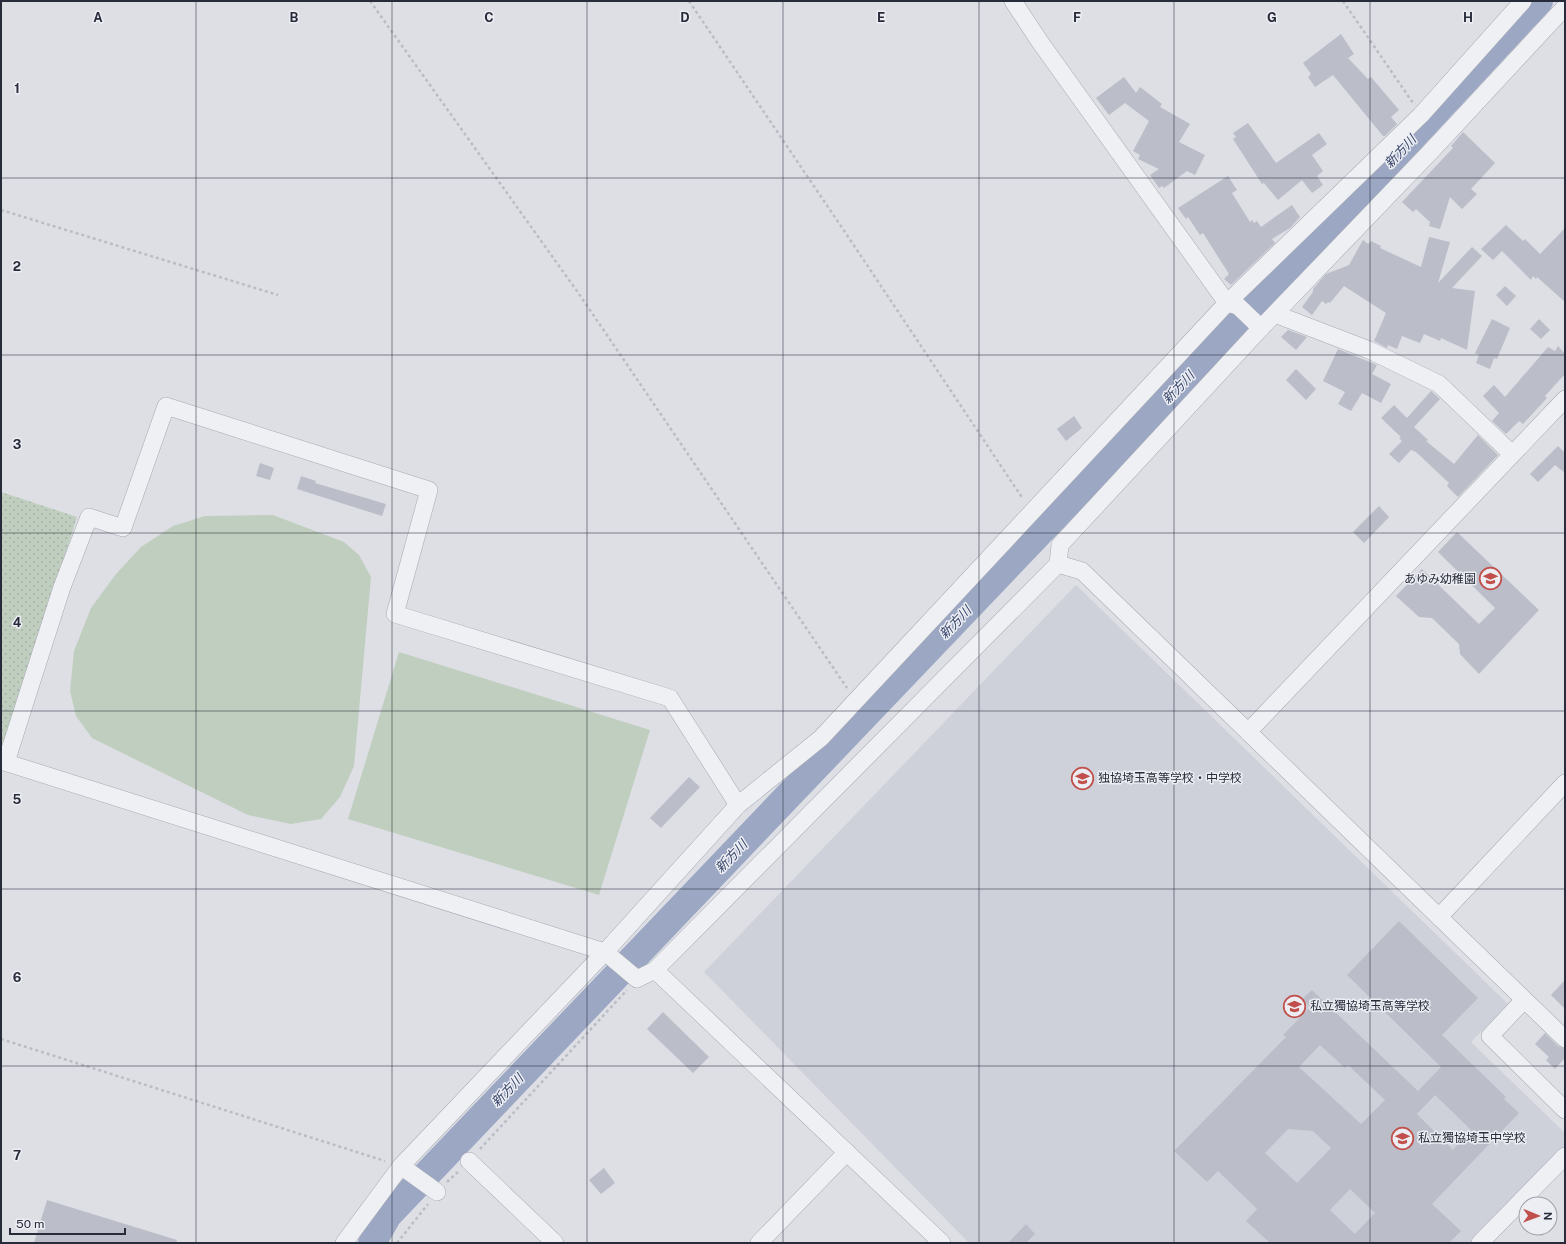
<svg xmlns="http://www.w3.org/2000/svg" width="1566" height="1244" font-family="'Public Sans','Noto Sans JP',sans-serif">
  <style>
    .built { fill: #cfd1da }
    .grass { fill: url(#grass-dots) }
    .pitch { fill: #c0cebf }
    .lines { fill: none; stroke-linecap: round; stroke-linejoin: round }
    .river { stroke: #9ba7c3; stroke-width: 28 }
    .building { fill: #bbbdc8; fill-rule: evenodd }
    .minor-casing { stroke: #a7a9b2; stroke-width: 18 }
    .path { stroke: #bbbdc4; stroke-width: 2.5; stroke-dasharray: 3 3; stroke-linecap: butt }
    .minor { stroke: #eff0f4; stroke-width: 17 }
    .grid { fill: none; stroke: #282b3a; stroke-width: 1; stroke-opacity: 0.55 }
    .labels { text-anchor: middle; stroke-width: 3; stroke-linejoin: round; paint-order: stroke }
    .poi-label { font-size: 12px; fill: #282b3a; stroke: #eceef3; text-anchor: start }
    .water-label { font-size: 13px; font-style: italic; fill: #36446a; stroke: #eceef3 }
    .grid-label { font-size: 13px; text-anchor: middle; font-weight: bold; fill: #282b3a; stroke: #eceef3; stroke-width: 3; stroke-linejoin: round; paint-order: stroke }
  </style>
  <defs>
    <pattern id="grass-dots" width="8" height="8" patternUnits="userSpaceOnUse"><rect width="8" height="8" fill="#c0cebf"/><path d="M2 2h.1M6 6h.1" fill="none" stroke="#a5b1a5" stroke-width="1.8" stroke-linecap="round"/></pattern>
  </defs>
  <rect width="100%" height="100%" fill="#dddfe5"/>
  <!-- built -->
  <polygon class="built" points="1076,585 1508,1004 1471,1042 1565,1133 1565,1149 1471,1243 969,1243 704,972"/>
  <!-- grass -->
  <polygon class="grass" points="1,492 77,517 3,753 1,753"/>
  <!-- pitch -->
  <g class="pitch">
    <polygon points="273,515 344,542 359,555 371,577 354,766 340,797 321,819 291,824 248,815 92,738 76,716 70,691 74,651 91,608 116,574 141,547 173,526 205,516"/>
    <polygon points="399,652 650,730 599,895 348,819"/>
  </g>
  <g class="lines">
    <!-- river -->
    <polyline class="river" points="372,1243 388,1215 1234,329 1539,1"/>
  </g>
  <!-- building -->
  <g class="building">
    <polygon points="1341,34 1354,54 1348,58 1368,79 1371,77 1399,110 1391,117 1397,124 1385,136 1383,136 1333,75 1315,87 1308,77 1311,74 1303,63"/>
    <polygon points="1124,77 1136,93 1140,87 1162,104 1160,107 1190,124 1179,142 1205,155 1195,175 1187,171 1164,188 1162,186 1159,188 1150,175 1159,169 1138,159 1140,155 1133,151 1149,121 1125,103 1109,115 1096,98"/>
    <polygon points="1248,123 1276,163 1319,133 1327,144 1312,155 1323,171 1317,176 1323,185 1312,193 1302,180 1278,200 1264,183 1262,184 1233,139 1236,137 1233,133"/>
    <polygon points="1463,132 1495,163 1471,189 1477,194 1462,209 1450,197 1440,229 1429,226 1430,222 1416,209 1413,212 1402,202 1453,148 1451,146"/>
    <polygon points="1228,176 1237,190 1232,193 1250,222 1252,220 1254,223 1257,221 1261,227 1292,205 1300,217 1290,228 1272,239 1275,243 1231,285 1224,279 1229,274 1203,233 1200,235 1188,217 1186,219 1178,208"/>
    <polygon points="1506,225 1523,241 1525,239 1540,254 1565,228 1565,302 1537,277 1536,279 1533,276 1531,280 1502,251 1493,260 1481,249"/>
    <polygon points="1429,237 1450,242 1438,283 1472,247 1482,256 1452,288 1475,291 1467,350 1441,338 1440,341 1424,334 1420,343 1402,336 1397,349 1388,345 1387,348 1374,341 1386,313 1344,286 1330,303 1328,302 1326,304 1322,301 1312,315 1302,307 1313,292 1313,289 1326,274 1349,265 1363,240 1368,244 1371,241 1381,246 1380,248 1421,267"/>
    <polygon points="1505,286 1516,296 1507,306 1496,295"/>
    <polygon points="1492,319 1510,328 1497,359 1494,358 1490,369 1476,363 1479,355 1475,353"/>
    <polygon points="1539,319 1550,330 1541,339 1530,329"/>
    <polygon points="1288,330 1307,337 1296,350 1281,337"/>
    <polygon points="1558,346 1565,354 1565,374 1545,396 1547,398 1523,424 1519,421 1506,434 1492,421 1499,413 1483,396 1494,385 1505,397 1548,347 1555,351"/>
    <polygon points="1338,349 1377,365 1372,374 1391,384 1381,403 1362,393 1351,411 1338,404 1345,392 1323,381"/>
    <polygon points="1296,369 1316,389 1306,400 1286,380"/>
    <polygon points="1431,391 1440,399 1414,427 1428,440 1426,441 1454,464 1478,435 1498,455 1458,497 1447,486 1449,483 1416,452 1411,450 1399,463 1389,454 1402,441 1399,438 1401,437 1381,418 1394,405 1407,418"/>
    <polygon points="1074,416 1082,428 1066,441 1057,429"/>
    <polygon points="1558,446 1565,453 1565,473 1555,465 1538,482 1530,474"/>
    <polygon points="260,463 274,468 270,480 256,476"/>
    <polygon points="301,476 316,481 315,483 386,504 382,516 297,489"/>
    <polygon points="1379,506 1389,517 1364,543 1353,532"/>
    <polygon points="1457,532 1539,610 1479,674 1460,654 1459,644 1432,618 1419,617 1396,596 1422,569 1479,624 1495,608 1438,552"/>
    <polygon points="689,777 700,787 661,828 650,818"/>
    <path d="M 1399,921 L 1478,998 L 1442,1035 L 1506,1097 L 1504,1099 L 1519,1113 L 1432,1204 L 1461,1231 L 1449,1243 L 1270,1243 L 1246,1221 L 1257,1209 L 1218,1171 L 1207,1182 L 1174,1151 L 1286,1037 L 1283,1035 L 1310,1007 L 1302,999 L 1312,990 L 1418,1091 L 1441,1067 L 1347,975 ZM 1320,1045 L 1345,1068 L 1348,1065 L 1385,1100 L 1361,1124 L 1299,1067 ZM 1435,1095 L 1471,1130 L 1453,1150 L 1417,1114 ZM 1288,1129 L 1313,1131 L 1331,1148 L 1297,1183 L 1265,1153 ZM 1350,1189 L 1375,1213 L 1355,1234 L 1330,1210 Z"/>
    <polygon points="1565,980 1565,1009 1551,995"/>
    <polygon points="663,1012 709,1057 693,1073 647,1029"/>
    <polygon points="1545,1033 1558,1046 1565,1049 1565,1058 1555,1069 1546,1060 1549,1057 1535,1044"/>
    <polygon points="604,1168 615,1183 601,1194 589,1180"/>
    <polygon points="47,1200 177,1240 176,1243 34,1243"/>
    <polygon points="1026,1224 1035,1234 1026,1243 1008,1243"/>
  </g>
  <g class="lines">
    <defs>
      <g id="minor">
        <polyline points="1013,1 1040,42 1227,303 1238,306 1261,328"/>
        <polyline points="1275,314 1369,350 1439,384 1512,454"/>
        <polyline points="1058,564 1082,571 1565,1039"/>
        <polyline points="1248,732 1565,399"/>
        <polyline points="1,761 605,952 637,979 655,970 1058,564 1060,545 1261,328 1433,149 1565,7"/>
        <polyline points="6,762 62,587 89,517 123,528 166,406 429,490 395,614 670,698 738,805"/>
        <polyline points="1439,917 1565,783"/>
        <polyline points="655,970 942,1243"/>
        <polyline points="1524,1000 1490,1036 1565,1110"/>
        <polyline points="469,1161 555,1243"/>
        <polyline points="401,1166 437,1192"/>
        <polyline points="344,1243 401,1166 605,952 738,805 821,738 1227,303 1421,115 1523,1"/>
        <polyline points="759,1243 847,1152"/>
        <polyline points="1480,1243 1565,1156"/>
      </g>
    </defs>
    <!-- minor casing -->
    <use href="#minor" class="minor-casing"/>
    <!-- path -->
    <g class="path">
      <polyline points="370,1 579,294 847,688"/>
      <polyline points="689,1 853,244 1023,499"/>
      <polyline points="1343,1 1413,103"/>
      <polyline points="1,210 278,295"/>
      <polyline points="1,1039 385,1161"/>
      <polyline points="480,1149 627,990"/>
      <polyline points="447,1182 458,1172"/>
      <polyline points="397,1243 428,1204"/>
    </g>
    <!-- minor -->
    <use href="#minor" class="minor"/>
  </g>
  <!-- grid -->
  <path class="grid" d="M 196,1 L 196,1243M 392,1 L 392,1243M 587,1 L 587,1243M 783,1 L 783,1243M 979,1 L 979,1243M 1174,1 L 1174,1243M 1370,1 L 1370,1243M 1,178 L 1565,178M 1,355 L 1565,355M 1,533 L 1565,533M 1,711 L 1565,711M 1,889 L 1565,889M 1,1066 L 1565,1066"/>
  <!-- icons -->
  <defs>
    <symbol id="school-ring" viewBox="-11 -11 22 22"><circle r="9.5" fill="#eceef3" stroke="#c14f4b" stroke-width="1.5"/><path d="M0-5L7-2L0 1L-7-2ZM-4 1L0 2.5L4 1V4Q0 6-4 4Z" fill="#c14f4b"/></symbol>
  </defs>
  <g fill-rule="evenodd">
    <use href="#school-ring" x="1478" y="566" width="25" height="25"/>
    <use href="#school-ring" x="1070" y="766" width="25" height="25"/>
    <use href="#school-ring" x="1282" y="994" width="25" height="25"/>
    <use href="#school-ring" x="1390" y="1126" width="25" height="25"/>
  </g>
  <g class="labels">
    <!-- poi labels -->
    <g class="poi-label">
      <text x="1476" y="583" text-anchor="end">あゆみ幼稚園</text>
      <text x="1098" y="782">独協埼玉高等学校・中学校</text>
      <text x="1310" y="1010">私立獨協埼玉高等学校</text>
      <text x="1418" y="1142">私立獨協埼玉中学校</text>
    </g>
    <!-- water labels -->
    <g class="water-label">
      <text transform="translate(1400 151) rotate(-47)" y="5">新方川</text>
      <text transform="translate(1178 387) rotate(-46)" y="5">新方川</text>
      <text transform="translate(955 622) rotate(-46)" y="5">新方川</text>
      <text transform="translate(731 856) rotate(-46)" y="5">新方川</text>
      <text transform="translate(507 1090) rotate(-46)" y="5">新方川</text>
    </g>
  </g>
  <g class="grid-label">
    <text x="98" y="22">A</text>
    <text x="294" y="22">B</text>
    <text x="489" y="22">C</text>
    <text x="685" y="22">D</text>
    <text x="881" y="22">E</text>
    <text x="1077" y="22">F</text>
    <text x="1272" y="22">G</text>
    <text x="1468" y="22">H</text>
    <text x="17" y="93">1</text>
    <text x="17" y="271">2</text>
    <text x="17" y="449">3</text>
    <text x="17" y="627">4</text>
    <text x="17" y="804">5</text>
    <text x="17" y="982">6</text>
    <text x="17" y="1160">7</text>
  </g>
  <!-- border -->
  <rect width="1566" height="1244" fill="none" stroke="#282b3a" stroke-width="4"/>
  <!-- north arrow -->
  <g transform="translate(1538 1216) rotate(91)"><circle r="19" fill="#eceef3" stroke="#9ea0a9"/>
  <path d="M0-3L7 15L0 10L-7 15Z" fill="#c14f4b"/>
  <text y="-6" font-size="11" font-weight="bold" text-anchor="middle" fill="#282b3a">N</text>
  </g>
  <!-- scale -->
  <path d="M10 1228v6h115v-6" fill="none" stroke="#282b3a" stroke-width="2"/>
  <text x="16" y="1228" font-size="12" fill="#282b3a" stroke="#eceef3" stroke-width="3" paint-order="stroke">50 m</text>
</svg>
